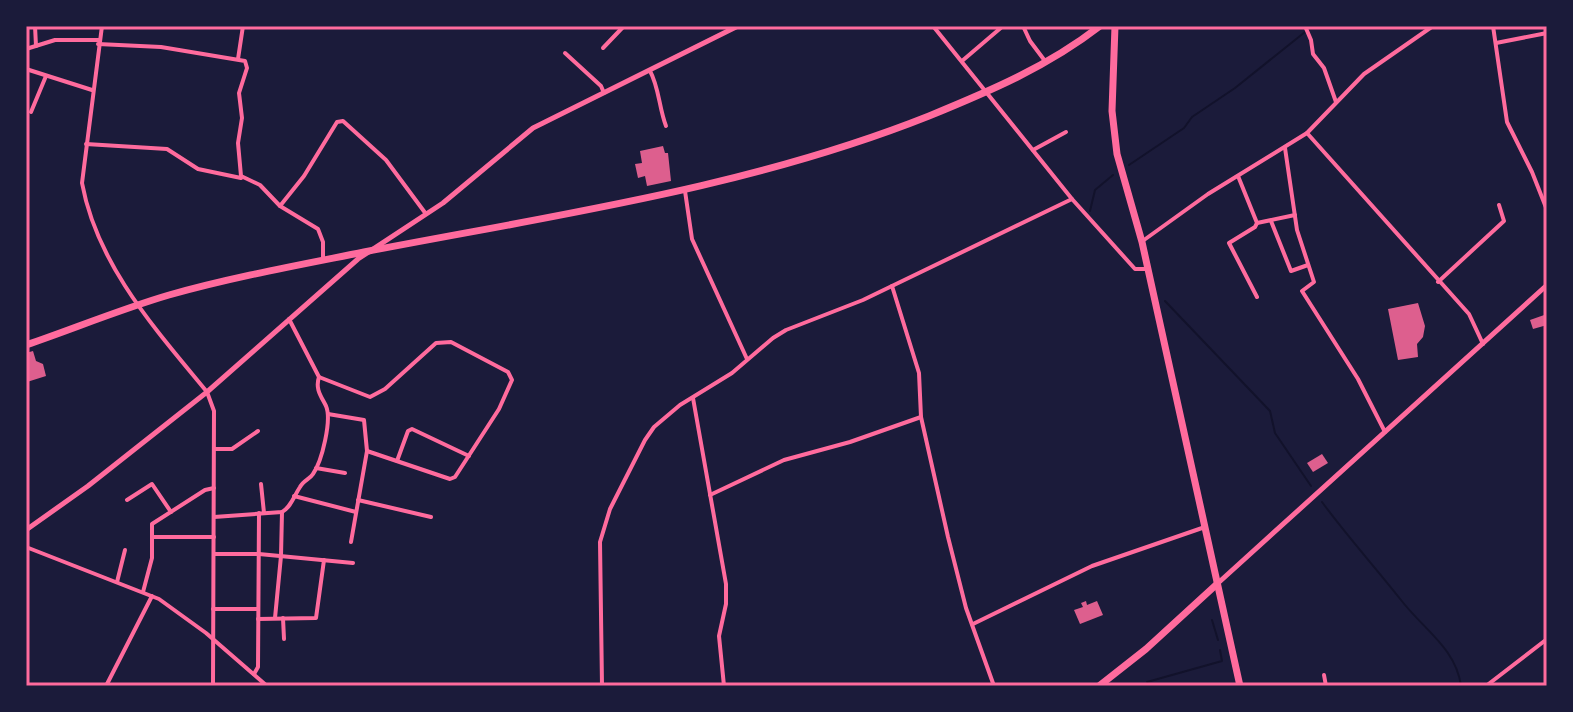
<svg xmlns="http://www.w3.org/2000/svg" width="1573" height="712" font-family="'Asap Condensed',sans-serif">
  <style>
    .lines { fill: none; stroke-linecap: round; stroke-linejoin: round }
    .stream { stroke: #12122b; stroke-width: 2 }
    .building { fill: #dd5f8e }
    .minor { stroke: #ff6b9d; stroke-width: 4 }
    .tertiary { stroke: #ff6b9d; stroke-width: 5 }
    .primary { stroke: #ff6b9d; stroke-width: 7 }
    .trunk { stroke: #ff6b9d; stroke-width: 7 }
    .neatline { fill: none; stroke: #ff6b9d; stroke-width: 3 }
  </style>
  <rect width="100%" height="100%" fill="#1b1b3a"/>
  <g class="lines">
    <!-- stream -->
    <g class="stream">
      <polyline points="1311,28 1314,26"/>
      <polyline points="1129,165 1184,128 1192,117 1235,88 1305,32"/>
      <polyline points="1090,211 1095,190 1113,175"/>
      <polyline points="1165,301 1270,411 1275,433 1311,486"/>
      <path d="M 1322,502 C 1347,536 1375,567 1401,600 C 1423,629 1456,648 1461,686"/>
      <polyline points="1212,620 1218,640"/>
      <polyline points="1147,682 1222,661 1220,650"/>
    </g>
  </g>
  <!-- building -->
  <g class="building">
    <polygon points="663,146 665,153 668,153 671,181 647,186 645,176 638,178 635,164 642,163 640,151"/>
    <polygon points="1418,303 1425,326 1423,337 1417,344 1418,357 1398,360 1388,309"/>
    <polygon points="1547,314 1547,325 1533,329 1530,320"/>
    <polygon points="33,351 36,361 43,364 46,376 27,382 26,353"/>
    <polygon points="1322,454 1328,463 1313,472 1307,463"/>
    <polygon points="1086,601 1087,605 1097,601 1103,615 1080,624 1074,610 1083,607 1081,603"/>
  </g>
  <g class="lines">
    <!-- minor -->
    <g class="minor">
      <polyline points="35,26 36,46"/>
      <path d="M 102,26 L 82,183 C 97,265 156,330 207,392 L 214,411 L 213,686"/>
      <polyline points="933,26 1072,199 1135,269 1148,269"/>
      <polyline points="1023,26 1030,41 1045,61"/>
      <polyline points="1305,26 1311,40 1313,54 1324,68 1336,102"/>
      <polyline points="1493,26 1507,122 1532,172 1547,210"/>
      <polyline points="1496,43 1547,33"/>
      <polyline points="98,44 161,47 245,61 247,68 239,93 242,118 238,143 241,176 260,185 280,206 318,229 323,242 323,260"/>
      <polyline points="603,48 624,26"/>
      <polyline points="26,49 55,40 99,40"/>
      <polyline points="565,53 601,86 604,93"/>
      <polyline points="238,59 243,26"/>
      <polyline points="962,61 1003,26"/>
      <polyline points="26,69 92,90"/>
      <path d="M 650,71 C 659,87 659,108 666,126"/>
      <polyline points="31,112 46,76"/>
      <polyline points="1307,133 1469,314 1483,344"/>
      <polyline points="86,144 167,149 198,169 241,178"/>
      <polyline points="1285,148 1297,230 1314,282 1302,291 1358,379 1385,432"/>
      <polyline points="1033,150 1066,132"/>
      <polyline points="1238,176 1257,223 1255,227 1229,243 1257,297"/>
      <polyline points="685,191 692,239 747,359"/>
      <polyline points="280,206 304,176 337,122 343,121 386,160 426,214"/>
      <polyline points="1271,221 1291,271 1308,265"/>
      <polyline points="1257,223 1295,215"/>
      <polyline points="1144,240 1208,194 1307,133 1364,74 1433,26"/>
      <polyline points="1438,282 1504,221 1499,205"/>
      <polyline points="892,286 919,373 921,417 948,537 966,608 994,686"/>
      <polyline points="289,319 319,377 370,397 385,389 436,343 451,342 508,372 512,380 499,409 455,477 450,479 367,451"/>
      <polyline points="693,398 726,584 726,604 719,636 724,686"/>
      <polyline points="328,414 364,420 367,451 351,542"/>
      <polyline points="215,449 232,449 258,431"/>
      <polyline points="397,461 408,431 412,429 469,456"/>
      <polyline points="316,468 345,473"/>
      <polyline points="261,484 264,513"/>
      <polyline points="710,495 784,460 850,442 921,417"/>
      <polyline points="294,496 356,512"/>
      <polyline points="127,500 152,484 171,512"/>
      <polyline points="358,500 431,517"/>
      <path d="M 214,517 L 282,512 C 291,507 294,496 300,487 C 303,481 310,479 313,474 C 322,461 332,420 326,406 C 321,396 315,389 319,377"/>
      <polyline points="152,537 214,537"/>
      <polyline points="26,547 159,599 206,633 267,686"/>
      <polyline points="214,554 259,554 353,563"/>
      <polyline points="117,582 125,550"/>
      <polyline points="143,592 152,558 152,524 205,490 214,488"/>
      <polyline points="213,609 258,609"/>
      <polyline points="275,618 281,556 282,512"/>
      <polyline points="283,618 284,639"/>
      <polyline points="258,619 316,618 324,560"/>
      <polyline points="973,624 1092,566 1205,527"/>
      <polyline points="254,674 258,667 259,513"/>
      <polyline points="1324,675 1326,686"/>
      <polyline points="106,686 152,596"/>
      <polyline points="602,686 600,542 610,509 645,440 654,427 680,405 732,373 773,338 786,330 863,300 1072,199"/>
      <polyline points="1486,686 1547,639"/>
    </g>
    <!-- tertiary -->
    <g class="tertiary">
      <polyline points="26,530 88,486 207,392 358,259 443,203 533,128 738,26"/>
      <polyline points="1217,584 1547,285"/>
    </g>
    <!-- primary -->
    <polyline class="primary" points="1099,686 1146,649 1217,584"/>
    <!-- trunk -->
    <g class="trunk">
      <polyline points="1115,26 1112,111 1117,154 1142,242 1240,686"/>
      <path d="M 26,345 C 73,329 121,309 169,295 C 233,277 299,265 364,252 C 555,215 748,188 929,116 C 990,91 1047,67 1100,26"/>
    </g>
  </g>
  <!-- border -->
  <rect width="1573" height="712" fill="none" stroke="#1b1b3a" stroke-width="56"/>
  <rect x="28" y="28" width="1517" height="656" class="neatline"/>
</svg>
